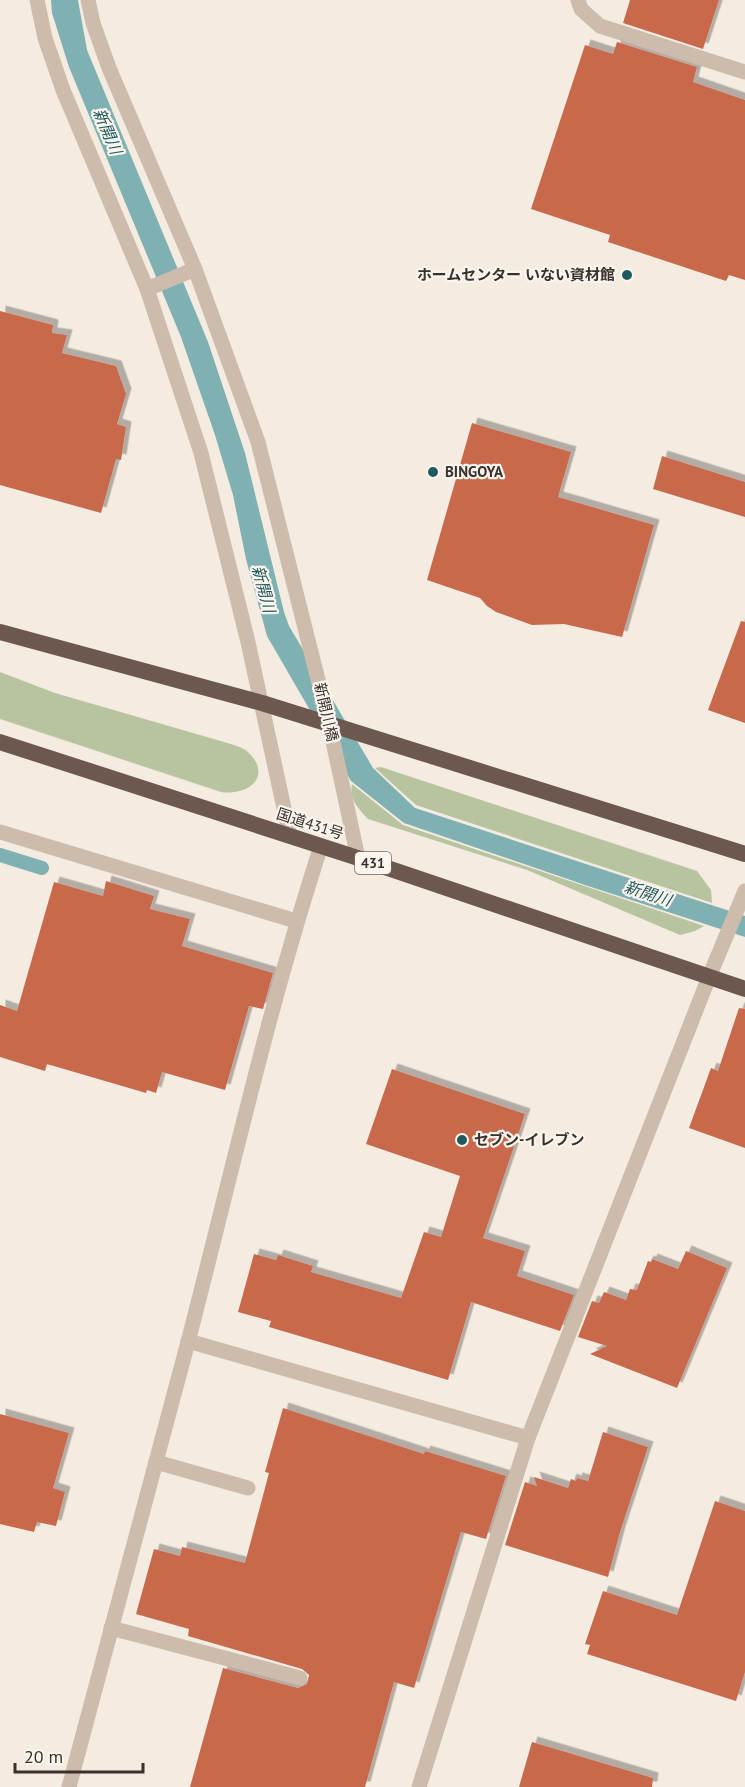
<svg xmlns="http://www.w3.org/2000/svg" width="745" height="1787" font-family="'PT Sans','Noto Sans JP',sans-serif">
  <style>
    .green { fill: #b8c4a0 }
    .water { fill: #7fb0b2 }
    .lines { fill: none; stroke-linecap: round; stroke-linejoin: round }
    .stream { stroke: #7fb0b2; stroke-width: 14 }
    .building { fill: #c8694b; filter: url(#shadow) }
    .service { stroke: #cdbbac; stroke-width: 15 }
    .minor { stroke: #cdbbac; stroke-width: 15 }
    .trunk { stroke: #6c584f; stroke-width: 16 }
    .poi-dot { fill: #1f5a5e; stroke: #fbf5ee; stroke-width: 2 }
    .labels { text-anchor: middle; stroke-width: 4.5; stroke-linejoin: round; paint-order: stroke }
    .shield { fill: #fbf5ee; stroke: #756b66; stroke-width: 1.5 }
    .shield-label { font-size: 14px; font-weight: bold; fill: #3b302b }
    .poi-label { font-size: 15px; font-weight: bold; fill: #3b302b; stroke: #fbf5ee; text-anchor: start }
    .street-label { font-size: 15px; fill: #3b302b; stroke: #fbf5ee }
    .water-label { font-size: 16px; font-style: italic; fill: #1f5a5e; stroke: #fbf5ee }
  </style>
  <defs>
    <filter id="shadow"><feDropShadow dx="5.5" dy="-5.5" stdDeviation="0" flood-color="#0004"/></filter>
  </defs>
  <rect width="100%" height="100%" fill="#f4ebe1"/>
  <!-- green -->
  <g class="green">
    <path d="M 0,672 L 55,693 L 231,744 C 236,746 244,748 248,752 C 273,776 249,796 221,792 L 0,719 Z"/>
    <polygon points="381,767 697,871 711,890 712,903 416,805 375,768"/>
    <path d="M 352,784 L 403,825 L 704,926 L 695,931 L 680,935 L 527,870 L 368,819 C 358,808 349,800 352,784 Z"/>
  </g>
  <!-- water -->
  <polygon class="water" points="51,0 78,0 87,50 208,342 245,453 284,612 289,626 373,768 415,808 745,916 745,937 588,886 404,823 351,781 267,636 246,559 233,495 215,435 181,337 69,67 52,13"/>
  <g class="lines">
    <!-- stream -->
    <polyline class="stream" points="0,855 42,868"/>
  </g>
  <!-- building -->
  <g class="building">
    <polygon points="630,0 719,0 703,49 623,23"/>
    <polygon points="617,42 697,67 693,82 745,100 745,280 729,275 726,281 608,242 610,235 531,209 585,45 613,54"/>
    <polygon points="0,311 53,325 52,333 67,335 62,353 116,366 126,394 117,424 126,427 121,460 116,459 101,513 0,485"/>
    <polygon points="472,423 571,452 558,497 654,525 622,637 564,624 532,625 496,612 487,606 480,598 427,580"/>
    <polygon points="662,456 745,482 745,517 653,489"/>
    <polygon points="741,621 745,622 745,723 708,710"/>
    <polygon points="106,881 154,896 150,909 190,919 182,946 273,973 263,1009 249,1006 225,1090 162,1072 156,1093 147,1090 146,1093 47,1064 45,1071 0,1057 0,1005 17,1011 54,882 103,896"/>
    <polygon points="739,1008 745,1009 745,1148 689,1128 711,1068 718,1071"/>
    <polygon points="392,1069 525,1114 483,1238 525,1251 517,1276 574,1295 560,1331 471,1302 448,1380 269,1327 271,1321 238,1312 254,1254 276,1260 278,1255 313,1266 311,1272 401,1298 424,1232 441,1237 460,1176 366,1144"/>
    <polygon points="686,1251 727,1268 677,1388 590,1354 607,1346 578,1337 592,1301 599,1303 604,1292 626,1300 630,1289 637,1290 648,1261 651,1262 652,1259 678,1269"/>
    <polygon points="283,1408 424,1454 425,1451 506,1476 486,1539 461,1532 414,1688 394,1682 365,1787 190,1787 223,1668 298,1688 307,1684 309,1675 302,1669 188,1636 189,1629 136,1614 154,1549 180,1556 182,1547 245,1563 269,1473 265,1472"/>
    <polygon points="0,1414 69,1433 53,1488 65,1492 56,1526 37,1522 34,1532 0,1524"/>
    <polygon points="603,1432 648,1447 620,1532 608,1577 505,1545 525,1482 537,1486 534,1477 568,1488 571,1479 576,1481 577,1478 588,1481"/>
    <polygon points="715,1501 745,1511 745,1672 736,1701 587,1654 590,1645 585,1644 603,1591 677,1615"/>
    <polygon points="532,1742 653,1778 652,1787 519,1787"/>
  </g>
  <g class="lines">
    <!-- service -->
    <g class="service">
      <polyline points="156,1462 248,1488"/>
      <polyline points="111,1628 300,1678"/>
    </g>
    <!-- minor -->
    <g class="minor">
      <polyline points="37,0 45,38 63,90 147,289 201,453 248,642 290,836"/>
      <polyline points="88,0 93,23 109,68 195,269 258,442 329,723 358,858"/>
      <polyline points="578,0 581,9 600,26 745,72"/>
      <polyline points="147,289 195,269"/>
      <polyline points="0,832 296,921"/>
      <polyline points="188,1341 528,1438"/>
      <path d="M 69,1787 C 108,1639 149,1491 188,1342 C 231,1176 268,1009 321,846"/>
      <polyline points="419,1787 528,1438 709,977 745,891"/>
    </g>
    <!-- trunk -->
    <g class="trunk">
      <polyline points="0,632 262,703 745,854"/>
      <polyline points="0,742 358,858 745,989"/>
    </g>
  </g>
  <!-- markers -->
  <g class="poi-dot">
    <circle cx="627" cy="275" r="6"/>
    <circle cx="433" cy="472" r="6"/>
    <circle cx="462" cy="1140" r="6"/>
  </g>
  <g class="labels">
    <!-- shield labels -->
    <rect class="shield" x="355" y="852" width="36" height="22" rx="4.5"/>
    <g class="shield-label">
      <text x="373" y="868">431</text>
    </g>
    <!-- poi labels -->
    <g class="poi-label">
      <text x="615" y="280" text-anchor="end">ホームセンター いない資材館</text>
      <text x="445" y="477">BINGOYA</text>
      <text x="474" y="1145">セブン-イレブン</text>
    </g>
    <!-- street labels -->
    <g class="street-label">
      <text transform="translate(326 712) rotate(77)" y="5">新開川橋</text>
      <text transform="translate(310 824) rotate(18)" y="5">国道431号</text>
    </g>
    <!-- water labels -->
    <g class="water-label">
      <text transform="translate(108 131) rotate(67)" y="6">新開川</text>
      <text transform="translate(264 589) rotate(75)" y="6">新開川</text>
      <text transform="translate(648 893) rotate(18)" y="6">新開川</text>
    </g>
  </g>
  <!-- scale -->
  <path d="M15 1763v9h128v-9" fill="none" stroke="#3b302b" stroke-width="3"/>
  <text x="24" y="1763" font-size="18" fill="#3b302b" stroke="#fbf5ee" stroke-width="4.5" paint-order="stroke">20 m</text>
</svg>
